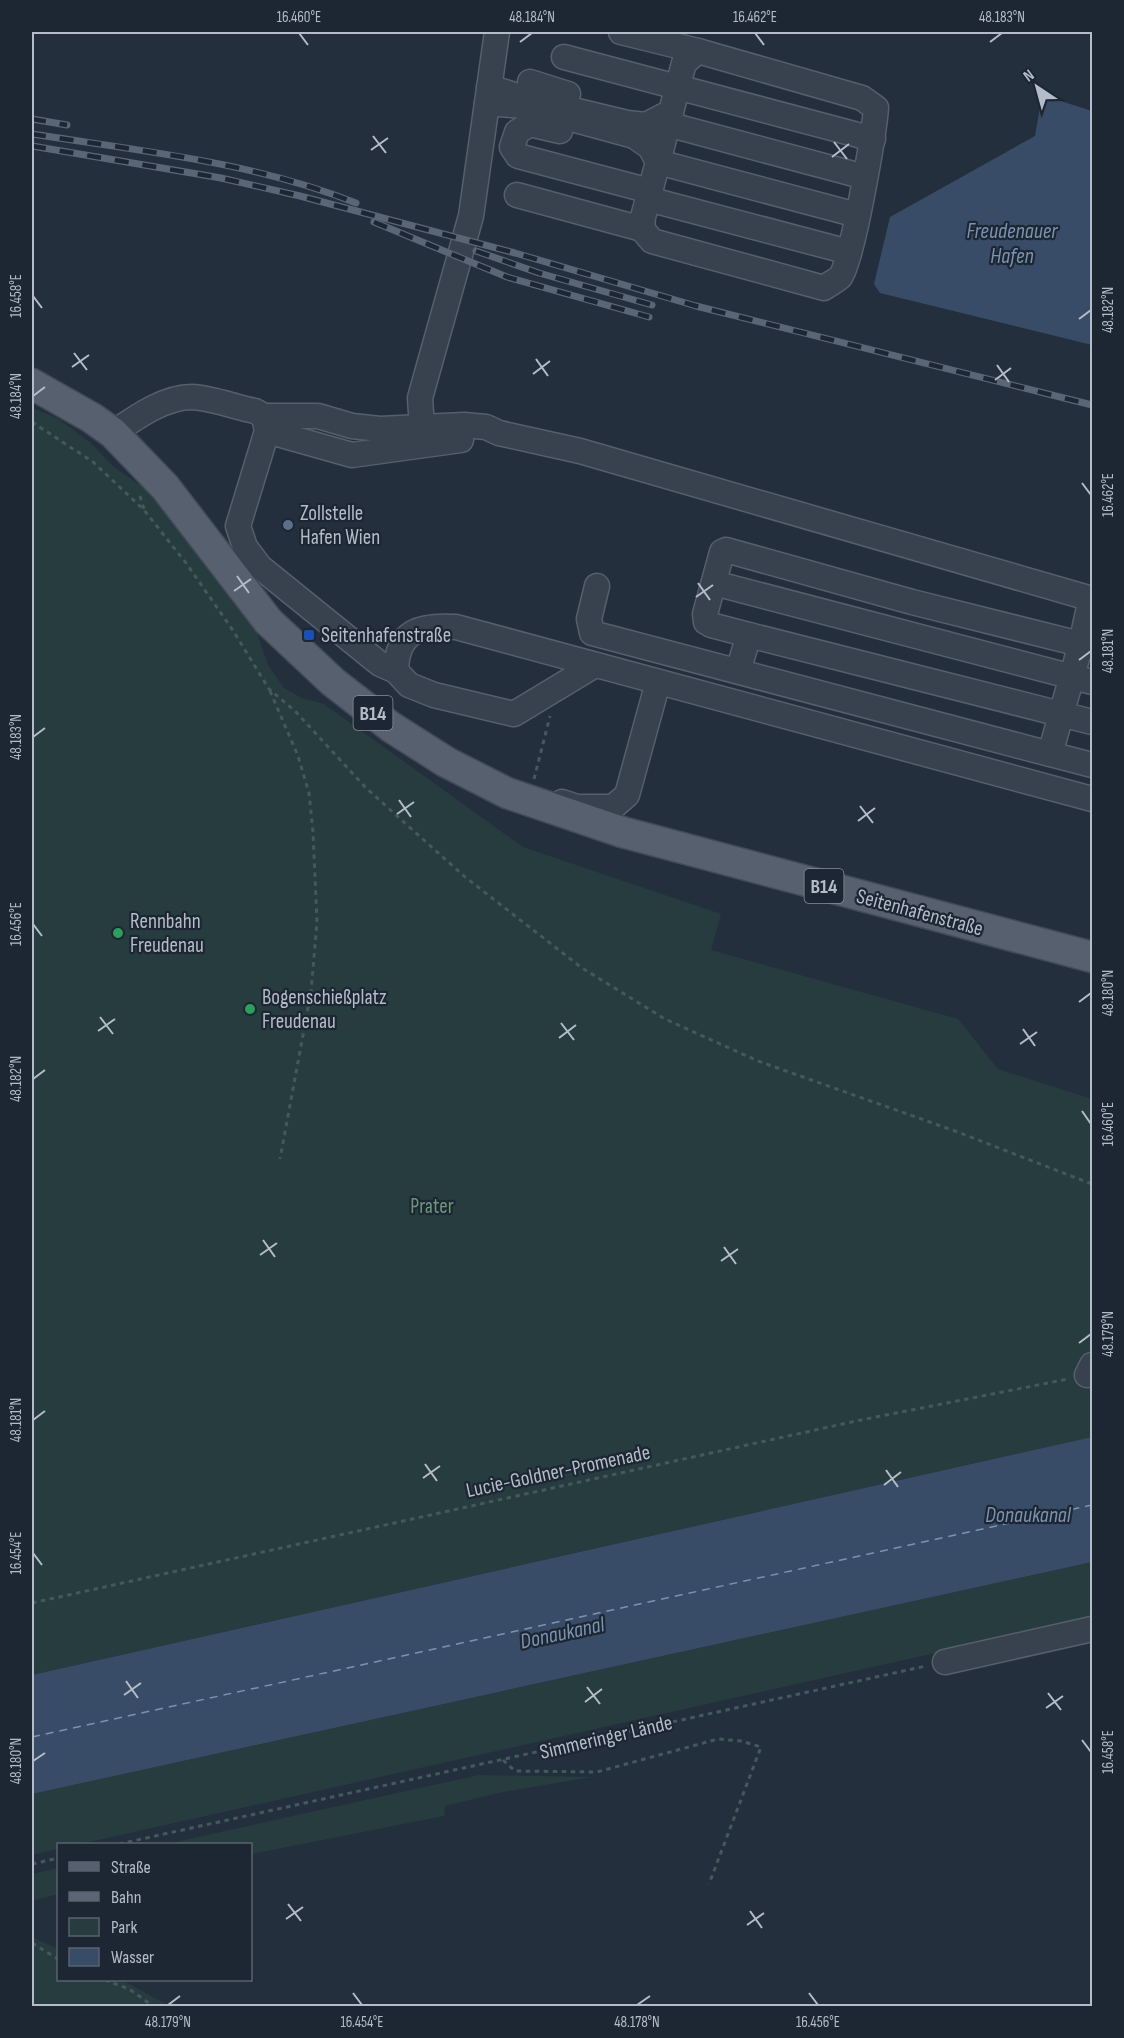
<svg xmlns="http://www.w3.org/2000/svg" width="1124" height="2038" font-family="'Sofia Sans Condensed',sans-serif">
  <style>
    .green { fill: #263c3f }
    .water { fill: #394c67 }
    .lines { fill: none; stroke-linecap: round; stroke-linejoin: round }
    .ferry { stroke: #7c92b1; stroke-width: 1.5; stroke-dasharray: 8 6; stroke-linecap: butt }
    .minor-casing { stroke: #565f6c; stroke-width: 27 }
    .major-casing { stroke: #414a57; stroke-width: 33 }
    .path { stroke: #44595c; stroke-width: 3; stroke-dasharray: 4.5 4.5; stroke-linecap: butt }
    .minor { stroke: #38414e; stroke-width: 24 }
    .major { stroke: #56606e; stroke-width: 30 }
    .rail-casing { stroke: #5a6575; stroke-width: 7 }
    .rail { stroke: #1d2633; stroke-width: 4.5; stroke-dasharray: 14; stroke-linecap: butt }
    .ticks { fill: none; stroke: #b4bcc9; stroke-width: 2 }
    .service-dot { fill: #5c6f8a; stroke: #1d2633; stroke-width: 2 }
    .transit-dot { fill: #1a4fb4; stroke: #1d2633; stroke-width: 2 }
    .leisure-dot { fill: #2e9e5b; stroke: #1d2633; stroke-width: 2 }
    .labels { text-anchor: middle; stroke-width: 4.5; stroke-linejoin: round; paint-order: stroke }
    .shield { fill: #1d2633; stroke: #878f9c; stroke-width: 1.5 }
    .shield-label { font-size: 20px; font-weight: bold; fill: #b4bcc9 }
    .poi-label { font-size: 21px; fill: #b4bcc9; stroke: #1d2633; text-anchor: start }
    .street-label { font-size: 21px; fill: #b4bcc9; stroke: #1d2633 }
    .park-label { font-size: 21px; fill: #6b9a76; stroke: #1d2633 }
    .water-label { font-size: 22px; font-style: italic; fill: #7c92b1; stroke: #1d2633 }
    .neatline { fill: none; stroke: #b4bcc9; stroke-width: 2 }
    .ticks-label { font-size: 15px; text-anchor: middle; fill: #b4bcc9 }
  </style>
  <rect width="100%" height="100%" fill="#242f3e"/>
  <!-- green -->
  <g class="green">
    <polygon points="32,408 57,418 91,443 115,468 152,493 256,630 268,665 284,688 302,698 324,704 523,847 721,914 711,950 958,1019 998,1069 1092,1099 1092,1437 32,1675"/>
    <polygon points="1092,1562 1092,1618 80,1844 58,1844 58,1849 32,1855 32,1794"/>
    <polygon points="479,1775 592,1777 503,1792 445,1806 444,1816 251,1854 250,1844 166,1844"/>
    <polygon points="58,1868 58,1894 32,1901 32,1874"/>
    <polygon points="32,1937 58,1949 58,1980 122,1980 169,2006 38,2006 32,2003"/>
  </g>
  <!-- water -->
  <g class="water">
    <polygon points="1042,95 1092,111 1092,345 880,293 874,284 890,217 1035,136"/>
    <polygon points="1092,1437 1092,1562 32,1794 32,1675"/>
  </g>
  <g class="lines">
    <!-- ferry -->
    <polyline class="ferry" points="32,1737 1092,1505"/>
    <defs>
      <g id="minor">
        <polyline points="621,32 698,51"/>
        <polyline points="564,57 873,139"/>
        <polyline points="530,82 568,94"/>
        <path d="M 487,103 L 524,106 L 634,136 L 650,147 L 658,162 L 643,217 L 642,229 L 652,241 L 824,288 C 829,284 836,281 840,277 C 852,264 874,133 876,108 L 862,98 L 698,51 L 684,63 L 671,112 L 646,125 L 627,123 L 527,99 L 489,87"/>
        <polyline points="671,112 658,162 857,215"/>
        <polyline points="667,124 865,177"/>
        <polyline points="560,131 530,124 517,132 512,147 518,156 650,191"/>
        <polyline points="517,195 642,229"/>
        <polyline points="648,199 849,252"/>
        <path d="M 264,416 L 267,431 L 238,526 L 245,547 L 260,567 L 380,664 L 396,671 C 397,630 420,625 456,627 L 1092,799"/>
        <polyline points="422,428 420,398 471,216 497,32"/>
        <polyline points="267,431 352,455 461,440"/>
        <path d="M 113,433 C 135,418 164,397 192,397 C 212,398 235,407 255,411 L 264,416 L 318,416 L 352,426 L 380,429 L 464,425 L 486,427 L 499,433 L 580,451 L 1092,599"/>
        <polyline points="714,583 1092,682"/>
        <polyline points="597,586 589,619 592,633 1050,754 1081,644 1091,598"/>
        <polyline points="749,635 1092,722"/>
        <polyline points="396,671 409,685 434,695 514,714 595,665"/>
        <polyline points="738,671 749,635 711,625 706,622 705,614 722,552 726,550 912,602 1092,647"/>
        <polyline points="1050,754 1092,765"/>
        <polyline points="562,802 577,807 613,807 627,795 658,682"/>
        <polyline points="1087,1375 1092,1365"/>
        <polyline points="945,1662 1092,1629"/>
      </g>
      <polyline id="major" points="32,384 92,418 113,433 165,487 268,621 333,682 391,727 446,762 507,793 622,832 1092,957"/>
    </defs>
    <!-- minor casing -->
    <use href="#minor" class="minor-casing"/>
    <!-- major casing -->
    <use href="#major" class="major-casing"/>
    <!-- path -->
    <g class="path">
      <polyline points="32,422 93,462 144,510 186,563 232,629 269,689 295,711 366,788 465,877 582,968 665,1019 758,1061 955,1131 1092,1184"/>
      <polyline points="140,496 144,509"/>
      <polyline points="270,691 298,756 309,793 313,832 317,922 311,992 280,1159"/>
      <polyline points="534,779 550,716"/>
      <polyline points="32,1603 856,1421 1068,1379"/>
      <polyline points="503,1760 515,1771 597,1772 718,1739 741,1741 761,1747 709,1884"/>
      <polyline points="119,1844 926,1666"/>
      <polyline points="32,1864 58,1858"/>
      <polyline points="32,1943 58,1959"/>
      <polyline points="105,1980 129,1989 153,2006"/>
    </g>
    <!-- minor -->
    <use href="#minor" class="minor"/>
    <!-- major -->
    <use href="#major" class="major"/>
    <defs>
      <g id="rail">
        <polyline points="32,119 67,125"/>
        <path d="M 32,134 C 141,151 253,162 356,203"/>
        <polyline points="32,146 221,178 300,196 515,253 696,306 1092,405"/>
        <polyline points="374,222 507,277 649,317"/>
        <polyline points="476,251 539,273 652,305"/>
      </g>
    </defs>
    <!-- rail casing -->
    <use href="#rail" class="rail-casing"/>
    <!-- rail -->
    <use href="#rail" class="rail"/>
  </g>
  <!-- ticks -->
  <path class="ticks" d="M 299,33 L 308,45M 755,33 L 764,45M 520,42 L 532,33M 990,42 L 1002,33M 373,136 L 386,153M 834,142 L 847,159M 371,150 L 388,138M 832,157 L 849,144M 33,296 L 42,308M 1079,319 L 1091,310M 74,353 L 87,370M 536,359 L 548,376M 997,365 L 1009,382M 72,367 L 89,355M 533,374 L 550,361M 995,380 L 1011,368M 33,396 L 45,387M 1082,483 L 1091,495M 237,576 L 249,593M 698,583 L 710,600M 234,591 L 251,579M 696,597 L 713,585M 1079,660 L 1091,651M 33,737 L 45,728M 399,800 L 411,817M 860,806 L 873,823M 397,814 L 414,802M 858,821 L 875,808M 33,924 L 42,936M 1079,1002 L 1091,993M 100,1017 L 113,1034M 561,1023 L 574,1040M 1023,1029 L 1035,1046M 98,1031 L 115,1019M 559,1038 L 576,1025M 1020,1044 L 1037,1032M 33,1079 L 45,1070M 1082,1111 L 1091,1124M 263,1240 L 275,1257M 724,1247 L 736,1264M 260,1255 L 277,1243M 721,1261 L 738,1249M 1079,1343 L 1091,1334M 33,1420 L 45,1411M 425,1464 L 437,1481M 886,1470 L 898,1487M 423,1478 L 440,1466M 884,1485 L 901,1472M 33,1553 L 42,1565M 126,1681 L 138,1698M 587,1687 L 600,1704M 1048,1693 L 1061,1710M 124,1695 L 141,1683M 585,1702 L 602,1689M 1046,1708 L 1063,1696M 1082,1740 L 1091,1752M 33,1761 L 45,1753M 288,1904 L 301,1921M 750,1911 L 762,1928M 286,1919 L 303,1907M 747,1925 L 764,1913M 353,1993 L 362,2005M 809,1993 L 818,2005M 168,2005 L 180,1996M 637,2005 L 650,1996"/>
  <!-- markers -->
  <circle class="service-dot" cx="288" cy="525" r="6"/>
  <rect class="transit-dot" x="303" y="629" width="12" height="12" rx="3"/>
  <g class="leisure-dot">
    <circle cx="118" cy="933" r="6"/>
    <circle cx="250" cy="1009" r="6"/>
  </g>
  <g class="labels">
    <!-- shield labels -->
    <g class="shield">
      <rect x="353.5" y="696" width="39" height="34" rx="4.5"/>
      <rect x="804.5" y="869" width="39" height="34" rx="4.5"/>
    </g>
    <g class="shield-label">
      <text x="373" y="720">B14</text>
      <text x="824" y="893">B14</text>
    </g>
    <!-- poi labels -->
    <g class="poi-label">
      <text x="300" y="520">Zollstelle<tspan x="300" dy="24">Hafen Wien</tspan></text>
      <text x="321" y="642">Seitenhafenstraße</text>
      <text x="130" y="928">Rennbahn<tspan x="130" dy="24">Freudenau</tspan></text>
      <text x="262" y="1004">Bogenschießplatz<tspan x="262" dy="24">Freudenau</tspan></text>
    </g>
    <!-- street labels -->
    <g class="street-label">
      <text transform="translate(920 912) rotate(15)" y="7">Seitenhafenstraße</text>
      <text transform="translate(558 1471) rotate(-12)" y="7">Lucie-Goldner-Promenade</text>
      <text transform="translate(606 1737) rotate(-13)" y="7">Simmeringer Lände</text>
    </g>
    <!-- park labels -->
    <g class="park-label">
      <text x="432" y="1213">Prater</text>
    </g>
    <!-- water labels -->
    <g class="water-label">
      <text x="1012" y="238">Freudenauer<tspan x="1012" dy="25">Hafen</tspan></text>
      <text x="1028" y="1522">Donaukanal</text>
      <text transform="translate(562 1632) rotate(-12)" y="8">Donaukanal</text>
    </g>
  </g>
  <!-- border -->
  <rect width="1124" height="2038" fill="none" stroke="#1d2633" stroke-width="66"/>
  <!-- legend -->
  <rect x="57" y="1843" width="195" height="138" fill="#1d2633" stroke="#59626f" stroke-width="1.5"/>
  <rect x="69" y="1862" width="30" height="9" fill="#56606e" stroke="#59626f" stroke-width="1.5"/>
  <text x="111" y="1873" font-size="18" fill="#b4bcc9">Straße</text>
  <rect x="69" y="1892" width="30" height="9" fill="#5a6575" stroke="#59626f" stroke-width="1.5"/>
  <text x="111" y="1903" font-size="18" fill="#b4bcc9">Bahn</text>
  <rect x="69" y="1918" width="30" height="18" fill="#263c3f" stroke="#59626f" stroke-width="1.5"/>
  <text x="111" y="1933" font-size="18" fill="#b4bcc9">Park</text>
  <rect x="69" y="1948" width="30" height="18" fill="#394c67" stroke="#59626f" stroke-width="1.5"/>
  <text x="111" y="1963" font-size="18" fill="#b4bcc9">Wasser</text>
  <!-- north arrow -->
  <g transform="translate(1037 87) rotate(324)" stroke="#1d2633" stroke-width="4.5" paint-order="stroke">
  <path d="M0-4.5L10 22L0 15L-10 22Z" fill="#b4bcc9"/>
  <text y="-9" font-size="16" font-weight="bold" text-anchor="middle" fill="#b4bcc9">N</text>
  </g>
  <rect x="33" y="33" width="1058" height="1972" class="neatline"/>
  <g class="ticks-label">
    <text x="299" y="22">16.460°E</text>
    <text x="532" y="22">48.184°N</text>
    <text x="755" y="22">16.462°E</text>
    <text x="1002" y="22">48.183°N</text>
    <text transform="translate(16 296) rotate(-90)" y="5">16.458°E</text>
    <text transform="translate(1108 310) rotate(-90)" y="5">48.182°N</text>
    <text transform="translate(16 396) rotate(-90)" y="5">48.184°N</text>
    <text transform="translate(1108 495) rotate(-90)" y="5">16.462°E</text>
    <text transform="translate(1108 651) rotate(-90)" y="5">48.181°N</text>
    <text transform="translate(16 737) rotate(-90)" y="5">48.183°N</text>
    <text transform="translate(16 924) rotate(-90)" y="5">16.456°E</text>
    <text transform="translate(1108 993) rotate(-90)" y="5">48.180°N</text>
    <text transform="translate(16 1079) rotate(-90)" y="5">48.182°N</text>
    <text transform="translate(1108 1124) rotate(-90)" y="5">16.460°E</text>
    <text transform="translate(1108 1334) rotate(-90)" y="5">48.179°N</text>
    <text transform="translate(16 1420) rotate(-90)" y="5">48.181°N</text>
    <text transform="translate(16 1553) rotate(-90)" y="5">16.454°E</text>
    <text transform="translate(1108 1752) rotate(-90)" y="5">16.458°E</text>
    <text transform="translate(16 1761) rotate(-90)" y="5">48.180°N</text>
    <text x="168" y="2027">48.179°N</text>
    <text x="362" y="2027">16.454°E</text>
    <text x="637" y="2027">48.178°N</text>
    <text x="818" y="2027">16.456°E</text>
  </g>
</svg>
